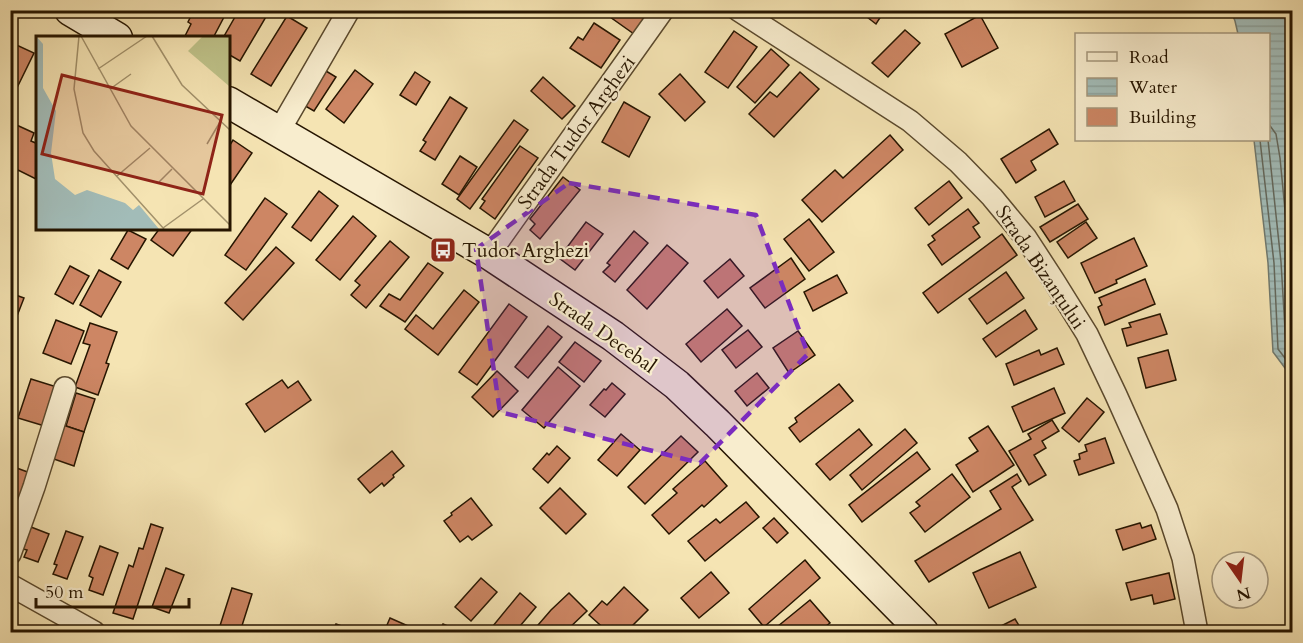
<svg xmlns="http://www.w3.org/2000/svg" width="1303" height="643" font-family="Cardo,serif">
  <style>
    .water { fill: url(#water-rules); stroke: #70796e; stroke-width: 1.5 }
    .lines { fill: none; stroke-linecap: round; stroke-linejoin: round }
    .shore { stroke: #64685c; stroke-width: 1.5 }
    .building { fill: #cd8664; stroke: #261500; stroke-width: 1.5 }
    .street-casing { stroke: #5a492d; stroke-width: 24 }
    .secondary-casing { stroke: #261500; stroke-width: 33 }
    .street { stroke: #f8edce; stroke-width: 21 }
    .secondary { stroke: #f8edce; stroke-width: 30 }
    .marked { fill: #7b2cbf; fill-opacity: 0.2; stroke: #7b2cbf; stroke-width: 4.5; stroke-dasharray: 12 8; stroke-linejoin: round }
    .labels { text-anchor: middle; stroke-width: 4.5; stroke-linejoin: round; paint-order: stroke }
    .street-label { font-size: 20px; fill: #261500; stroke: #f8edce }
    .poi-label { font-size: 20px; fill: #261500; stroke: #f8edce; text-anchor: start }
    .inset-road { fill: none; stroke: #a2916b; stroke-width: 1.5 }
    .view { fill: #8f2418; fill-opacity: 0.15; stroke: #8f2418; stroke-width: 3 }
    .inset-edge { fill: none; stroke: #261500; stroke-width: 3 }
  </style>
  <defs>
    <pattern id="water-rules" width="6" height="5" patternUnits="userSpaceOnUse" patternTransform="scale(1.5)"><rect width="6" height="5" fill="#a2bcb8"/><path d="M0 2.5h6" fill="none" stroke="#8ba19c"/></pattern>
  </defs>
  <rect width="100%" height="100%" fill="#f5e4b3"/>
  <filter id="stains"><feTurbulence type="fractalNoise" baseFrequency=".00333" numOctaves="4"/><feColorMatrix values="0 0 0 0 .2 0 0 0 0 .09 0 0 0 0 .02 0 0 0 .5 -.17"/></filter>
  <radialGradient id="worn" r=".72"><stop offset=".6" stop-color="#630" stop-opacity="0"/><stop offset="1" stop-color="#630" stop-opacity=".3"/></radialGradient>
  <!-- water -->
  <polygon class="water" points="1231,11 1292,11 1292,370 1285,368 1273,352 1268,263 1254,140 1268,140 1268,34 1238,34 1235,21"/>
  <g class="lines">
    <!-- shore -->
    <g class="shore">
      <polyline points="1268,123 1276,134 1280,158 1290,262 1292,308"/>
      <polyline points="1260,140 1274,263 1278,349 1288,362 1292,364"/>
      <polyline points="1268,140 1281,262 1286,346 1292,355"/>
    </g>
  </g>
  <!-- building -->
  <g class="building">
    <polygon points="194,10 212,10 224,17 213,38 184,38 191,24 188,22"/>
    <polygon points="239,10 270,10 240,61 228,54 228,38 223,38"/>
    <polygon points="604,10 650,10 634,34 603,12"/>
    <polygon points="858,10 885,10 876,24"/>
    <polygon points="980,15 998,48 962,67 945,34"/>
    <polygon points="287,16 307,28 271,86 251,74"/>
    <polygon points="594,23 620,40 601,68 570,48 578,37 583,40"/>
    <polygon points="905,30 920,43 888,77 872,63"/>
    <polygon points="734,31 757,47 728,88 705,72"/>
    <polygon points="10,42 34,53 10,102"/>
    <polygon points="771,49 789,65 755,103 737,87"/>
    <polygon points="321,68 336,77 314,111 300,103"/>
    <polygon points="355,70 373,84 344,123 326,109"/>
    <polygon points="415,72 430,82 416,105 400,95"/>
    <polygon points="800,72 819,89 774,137 749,114 770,92 777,97"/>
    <polygon points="680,74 705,102 685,121 659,94"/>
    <polygon points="543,77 575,106 562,119 531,91"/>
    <polygon points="450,97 467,108 435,160 420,151 426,142 423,140"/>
    <polygon points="624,102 650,117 629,157 602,142"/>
    <polygon points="514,120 528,130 470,209 457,199"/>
    <polygon points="10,122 34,133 31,141 38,144 38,176 36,179 18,170 10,183"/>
    <polygon points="1049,129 1058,144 1031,161 1036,170 1016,183 1001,159"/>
    <polygon points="890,135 903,150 822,222 802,200 835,170 843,178"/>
    <polygon points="233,140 252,153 228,188 228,148"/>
    <polygon points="520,146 538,158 495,219 480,208 485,201 482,199"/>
    <polygon points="460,156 477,167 459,195 442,184"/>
    <polygon points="563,177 580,190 540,239 530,230 535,224 530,219"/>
    <polygon points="949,181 962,198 929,225 915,208"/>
    <polygon points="1064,181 1075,201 1045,217 1035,197"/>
    <polygon points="319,191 338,206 311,241 292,227"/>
    <polygon points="265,198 287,214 246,270 225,255"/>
    <polygon points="1078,204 1088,219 1050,242 1040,227"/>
    <polygon points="968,209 979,223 973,227 980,237 942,265 928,245 935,240 932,236"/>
    <polygon points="353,216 376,236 340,280 316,260"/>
    <polygon points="809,219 834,252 809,271 784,239"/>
    <polygon points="586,222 603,234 575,270 559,258"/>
    <polygon points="1086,222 1097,238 1068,258 1057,242"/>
    <polygon points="160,228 193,228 173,256 151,240"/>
    <polygon points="128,230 146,239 128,269 111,259"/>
    <polygon points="634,231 648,243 615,282 603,272 610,265 607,263"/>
    <polygon points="1002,234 1017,255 938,313 923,293"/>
    <polygon points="1134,238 1147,266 1116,280 1117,283 1095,293 1081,263"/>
    <polygon points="390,241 409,257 366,308 351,295 360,285 355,281"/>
    <polygon points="667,245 688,263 647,309 627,290"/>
    <polygon points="276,247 294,263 243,320 225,303"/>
    <polygon points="791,258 805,279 765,308 750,288"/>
    <polygon points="730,259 744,276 718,298 704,281"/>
    <polygon points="428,263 443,273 405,322 380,306 389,294 400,300"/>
    <polygon points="70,266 89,276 73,304 55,294"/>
    <polygon points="99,270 121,282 101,317 80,305"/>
    <polygon points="1006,272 1024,298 987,324 969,299"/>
    <polygon points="837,275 847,293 813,311 804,292"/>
    <polygon points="1145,279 1155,304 1105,325 1098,307 1102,305 1099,298"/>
    <polygon points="464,290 479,302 438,355 405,329 416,315 433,329"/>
    <polygon points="10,293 24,298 10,334"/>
    <polygon points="509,304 527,317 477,385 459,372"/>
    <polygon points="727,309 742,326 701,362 686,344"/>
    <polygon points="1025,310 1037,329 996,357 983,339"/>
    <polygon points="1160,314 1167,334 1127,346 1122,329 1131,327 1129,323"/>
    <polygon points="56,320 84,331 71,364 43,353"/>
    <polygon points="90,323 117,332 106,363 109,364 98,395 75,387 90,345 83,343"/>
    <polygon points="548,326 562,337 528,378 515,367"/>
    <polygon points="748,330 762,347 736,368 722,350"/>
    <polygon points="798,331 815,355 789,373 773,348"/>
    <polygon points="575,342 601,361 584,382 559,362"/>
    <polygon points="1057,348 1064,364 1014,385 1006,364 1039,350 1041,355"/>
    <polygon points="1168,350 1176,380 1146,388 1138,358"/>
    <polygon points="558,367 580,386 544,428 522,410"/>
    <polygon points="497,371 518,391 493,417 472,397"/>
    <polygon points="757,373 769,388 747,406 735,391"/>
    <polygon points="31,379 60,388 48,427 18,418"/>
    <polygon points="282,380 288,388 298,381 311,400 265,432 246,404"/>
    <polygon points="612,383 625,394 605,417 590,405 604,389 606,390"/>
    <polygon points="839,384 853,401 800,442 789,428 797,422 795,418"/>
    <polygon points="1054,388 1065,413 1023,432 1012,407"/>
    <polygon points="76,393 95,399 84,432 66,426"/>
    <polygon points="1087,398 1104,412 1079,442 1062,428"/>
    <polygon points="1052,420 1059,431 1042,441 1046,448 1034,455 1046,475 1029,485 1009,451 1031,439 1028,434"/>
    <polygon points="57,423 84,432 74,466 51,458"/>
    <polygon points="988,426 1014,465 973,492 956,465 978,451 969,438"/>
    <polygon points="859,429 872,445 830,480 816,464"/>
    <polygon points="905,429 917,443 862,490 850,475"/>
    <polygon points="621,434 640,450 617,476 598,460"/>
    <polygon points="681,436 698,452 645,504 628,487"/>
    <polygon points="1105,438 1114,463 1079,475 1074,461 1080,459 1079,454 1087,451 1085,445"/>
    <polygon points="557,446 570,458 548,483 533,469 547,453 549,455"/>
    <polygon points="392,451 404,466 393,475 394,477 384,486 382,483 370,493 358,479"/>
    <polygon points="917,452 930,469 862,522 849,505"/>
    <polygon points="705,461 727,486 704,507 702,505 669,534 652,515 677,493 673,489"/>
    <polygon points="14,467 33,474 22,508 10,504 10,478"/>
    <polygon points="952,474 970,497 925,532 910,513 920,506 916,502"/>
    <polygon points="1017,474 1021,481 1012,487 1033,520 929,582 915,561 1001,509 990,491"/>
    <polygon points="560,488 586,514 566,534 540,508"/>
    <polygon points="471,498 492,525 472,540 468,536 460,542 444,521 452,515 451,513"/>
    <polygon points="746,502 759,517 705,561 688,541 716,519 720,523"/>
    <polygon points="774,518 788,533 777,543 763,528"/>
    <polygon points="1140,523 1142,528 1151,525 1156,539 1123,550 1116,530"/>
    <polygon points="151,524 163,528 133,619 113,613 129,565 133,567 139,548 143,549"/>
    <polygon points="31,527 49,534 38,562 24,557 27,550 23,549"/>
    <polygon points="66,531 83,537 67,579 53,574 57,565 54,564"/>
    <polygon points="100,546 118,553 103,595 89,590 93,578 89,576"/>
    <polygon points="1020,552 1036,587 989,608 973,573"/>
    <polygon points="805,560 820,578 764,627 749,609"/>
    <polygon points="166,568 184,575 169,613 152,607"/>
    <polygon points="711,572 729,593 699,618 681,598"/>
    <polygon points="1169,573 1175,599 1154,604 1152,595 1131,600 1126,583"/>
    <polygon points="481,578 497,592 471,621 455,607"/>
    <polygon points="624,587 648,610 626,632 608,632 589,615 602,601 607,605"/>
    <polygon points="232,588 252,594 240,632 218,632"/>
    <polygon points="520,593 536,607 515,632 488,632"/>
    <polygon points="569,593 587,611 565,632 532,632 551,610"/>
    <polygon points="810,600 830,623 818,632 773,632 772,631"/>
    <polygon points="390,618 408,626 406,632 384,632"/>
    <polygon points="1015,619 1023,632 989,632"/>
    <polygon points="336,624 358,632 332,632"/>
    <polygon points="443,624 461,632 439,632"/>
  </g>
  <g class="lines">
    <defs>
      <g id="street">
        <polyline points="738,10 910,121 958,162 992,197 1026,238 1054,281 1087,334 1116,395 1167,509 1183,558 1197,632"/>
        <polyline points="279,131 349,10"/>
        <polyline points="489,254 663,10"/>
        <polyline points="10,554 34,487 65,388"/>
        <polyline points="10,585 94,632"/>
      </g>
      <g id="secondary">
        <polyline points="70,10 117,38"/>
        <polyline points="228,102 489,254 613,336 677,385 717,423 923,632"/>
      </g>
    </defs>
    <!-- street casing -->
    <use href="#street" class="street-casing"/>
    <!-- secondary casing -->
    <use href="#secondary" class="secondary-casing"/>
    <!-- street -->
    <use href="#street" class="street"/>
    <!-- secondary -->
    <use href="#secondary" class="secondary"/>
  </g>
  <!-- marked area -->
  <path class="marked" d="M 569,183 L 756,215 L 808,354 L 700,463 L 500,412 L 476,249 Z"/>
  <!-- icons -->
  <defs>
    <symbol id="bus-square" viewBox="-11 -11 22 22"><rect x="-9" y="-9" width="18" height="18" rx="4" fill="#8f2418" stroke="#f8edce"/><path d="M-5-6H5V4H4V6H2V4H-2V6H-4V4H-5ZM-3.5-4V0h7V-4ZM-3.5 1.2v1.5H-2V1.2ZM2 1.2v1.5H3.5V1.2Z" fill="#fff"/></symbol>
  </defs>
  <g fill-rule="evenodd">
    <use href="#bus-square" x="428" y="235" width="30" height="30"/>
  </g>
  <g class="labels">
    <!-- street labels -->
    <g class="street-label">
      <text transform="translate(576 132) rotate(-54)" y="7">Strada Tudor Arghezi</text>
      <text transform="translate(1041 267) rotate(56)" y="7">Strada Bizanțului</text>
      <text transform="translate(603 332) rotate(35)" y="7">Strada Decebal</text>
    </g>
    <!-- poi labels -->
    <g class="poi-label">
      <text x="462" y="257">Tudor Arghezi</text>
    </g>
  </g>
  <!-- overview -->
  <g transform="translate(36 36)">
    <rect width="194" height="194" fill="#f5e4b3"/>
    <path d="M 167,0 L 193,0 L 193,50 L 152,15 Z" fill="#bfc38a"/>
    <path d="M 0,0 L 7,8 L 7,52 L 20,75 L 15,117 L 19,143 L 39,159 L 51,154 L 89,167 L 97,174 L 103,169 L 123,193 L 0,193 Z" fill="#a2bcb8"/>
    <path class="inset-road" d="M 43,0 L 38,53 L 47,97 L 58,115 L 128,193M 45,0 L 95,90 L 194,189M 116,0 L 146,49 L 194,94M 62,33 L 111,0M 74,53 L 95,38M 171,108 L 184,86M 81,140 L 114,112M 123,146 L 136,133M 127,192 L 167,163"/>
    <path class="view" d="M 26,39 L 186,79 L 167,158 L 6,118 Z"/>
    <rect width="194" height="194" class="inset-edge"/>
  </g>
  <!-- margin -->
  <rect width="1303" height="643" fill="none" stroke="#f5e4b3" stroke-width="36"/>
  <rect x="12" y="12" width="1279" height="619" fill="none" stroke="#261500" stroke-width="3"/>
  <rect x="18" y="18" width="1267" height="607" fill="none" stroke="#261500" stroke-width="1.5"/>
  <!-- legend -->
  <rect x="1075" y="33" width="195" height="108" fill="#f8edce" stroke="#a4977c" stroke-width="1.5"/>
  <rect x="1087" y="52" width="30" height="9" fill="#f8edce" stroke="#a4977c" stroke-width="1.5"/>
  <text x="1129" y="63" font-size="18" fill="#261500">Road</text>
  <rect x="1087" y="78" width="30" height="18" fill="url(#water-rules)" stroke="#a4977c" stroke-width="1.5"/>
  <text x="1129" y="93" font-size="18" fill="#261500">Water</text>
  <rect x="1087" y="108" width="30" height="18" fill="#cd8664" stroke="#a4977c" stroke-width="1.5"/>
  <text x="1129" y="123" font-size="18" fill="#261500">Building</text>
  <!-- north arrow -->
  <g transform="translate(1240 580) rotate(166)"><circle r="28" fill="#f8edce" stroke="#a4977c" stroke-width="1.5"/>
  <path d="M0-4.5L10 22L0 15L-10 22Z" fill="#8f2418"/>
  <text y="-9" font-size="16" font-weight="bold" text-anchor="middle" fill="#261500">N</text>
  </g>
  <!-- scale -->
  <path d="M36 598v9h153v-9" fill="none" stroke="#261500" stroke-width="3"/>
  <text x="45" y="598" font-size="18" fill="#261500" stroke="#f8edce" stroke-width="4.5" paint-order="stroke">50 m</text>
  <rect width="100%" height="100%" filter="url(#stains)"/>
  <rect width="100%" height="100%" fill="url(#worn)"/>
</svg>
